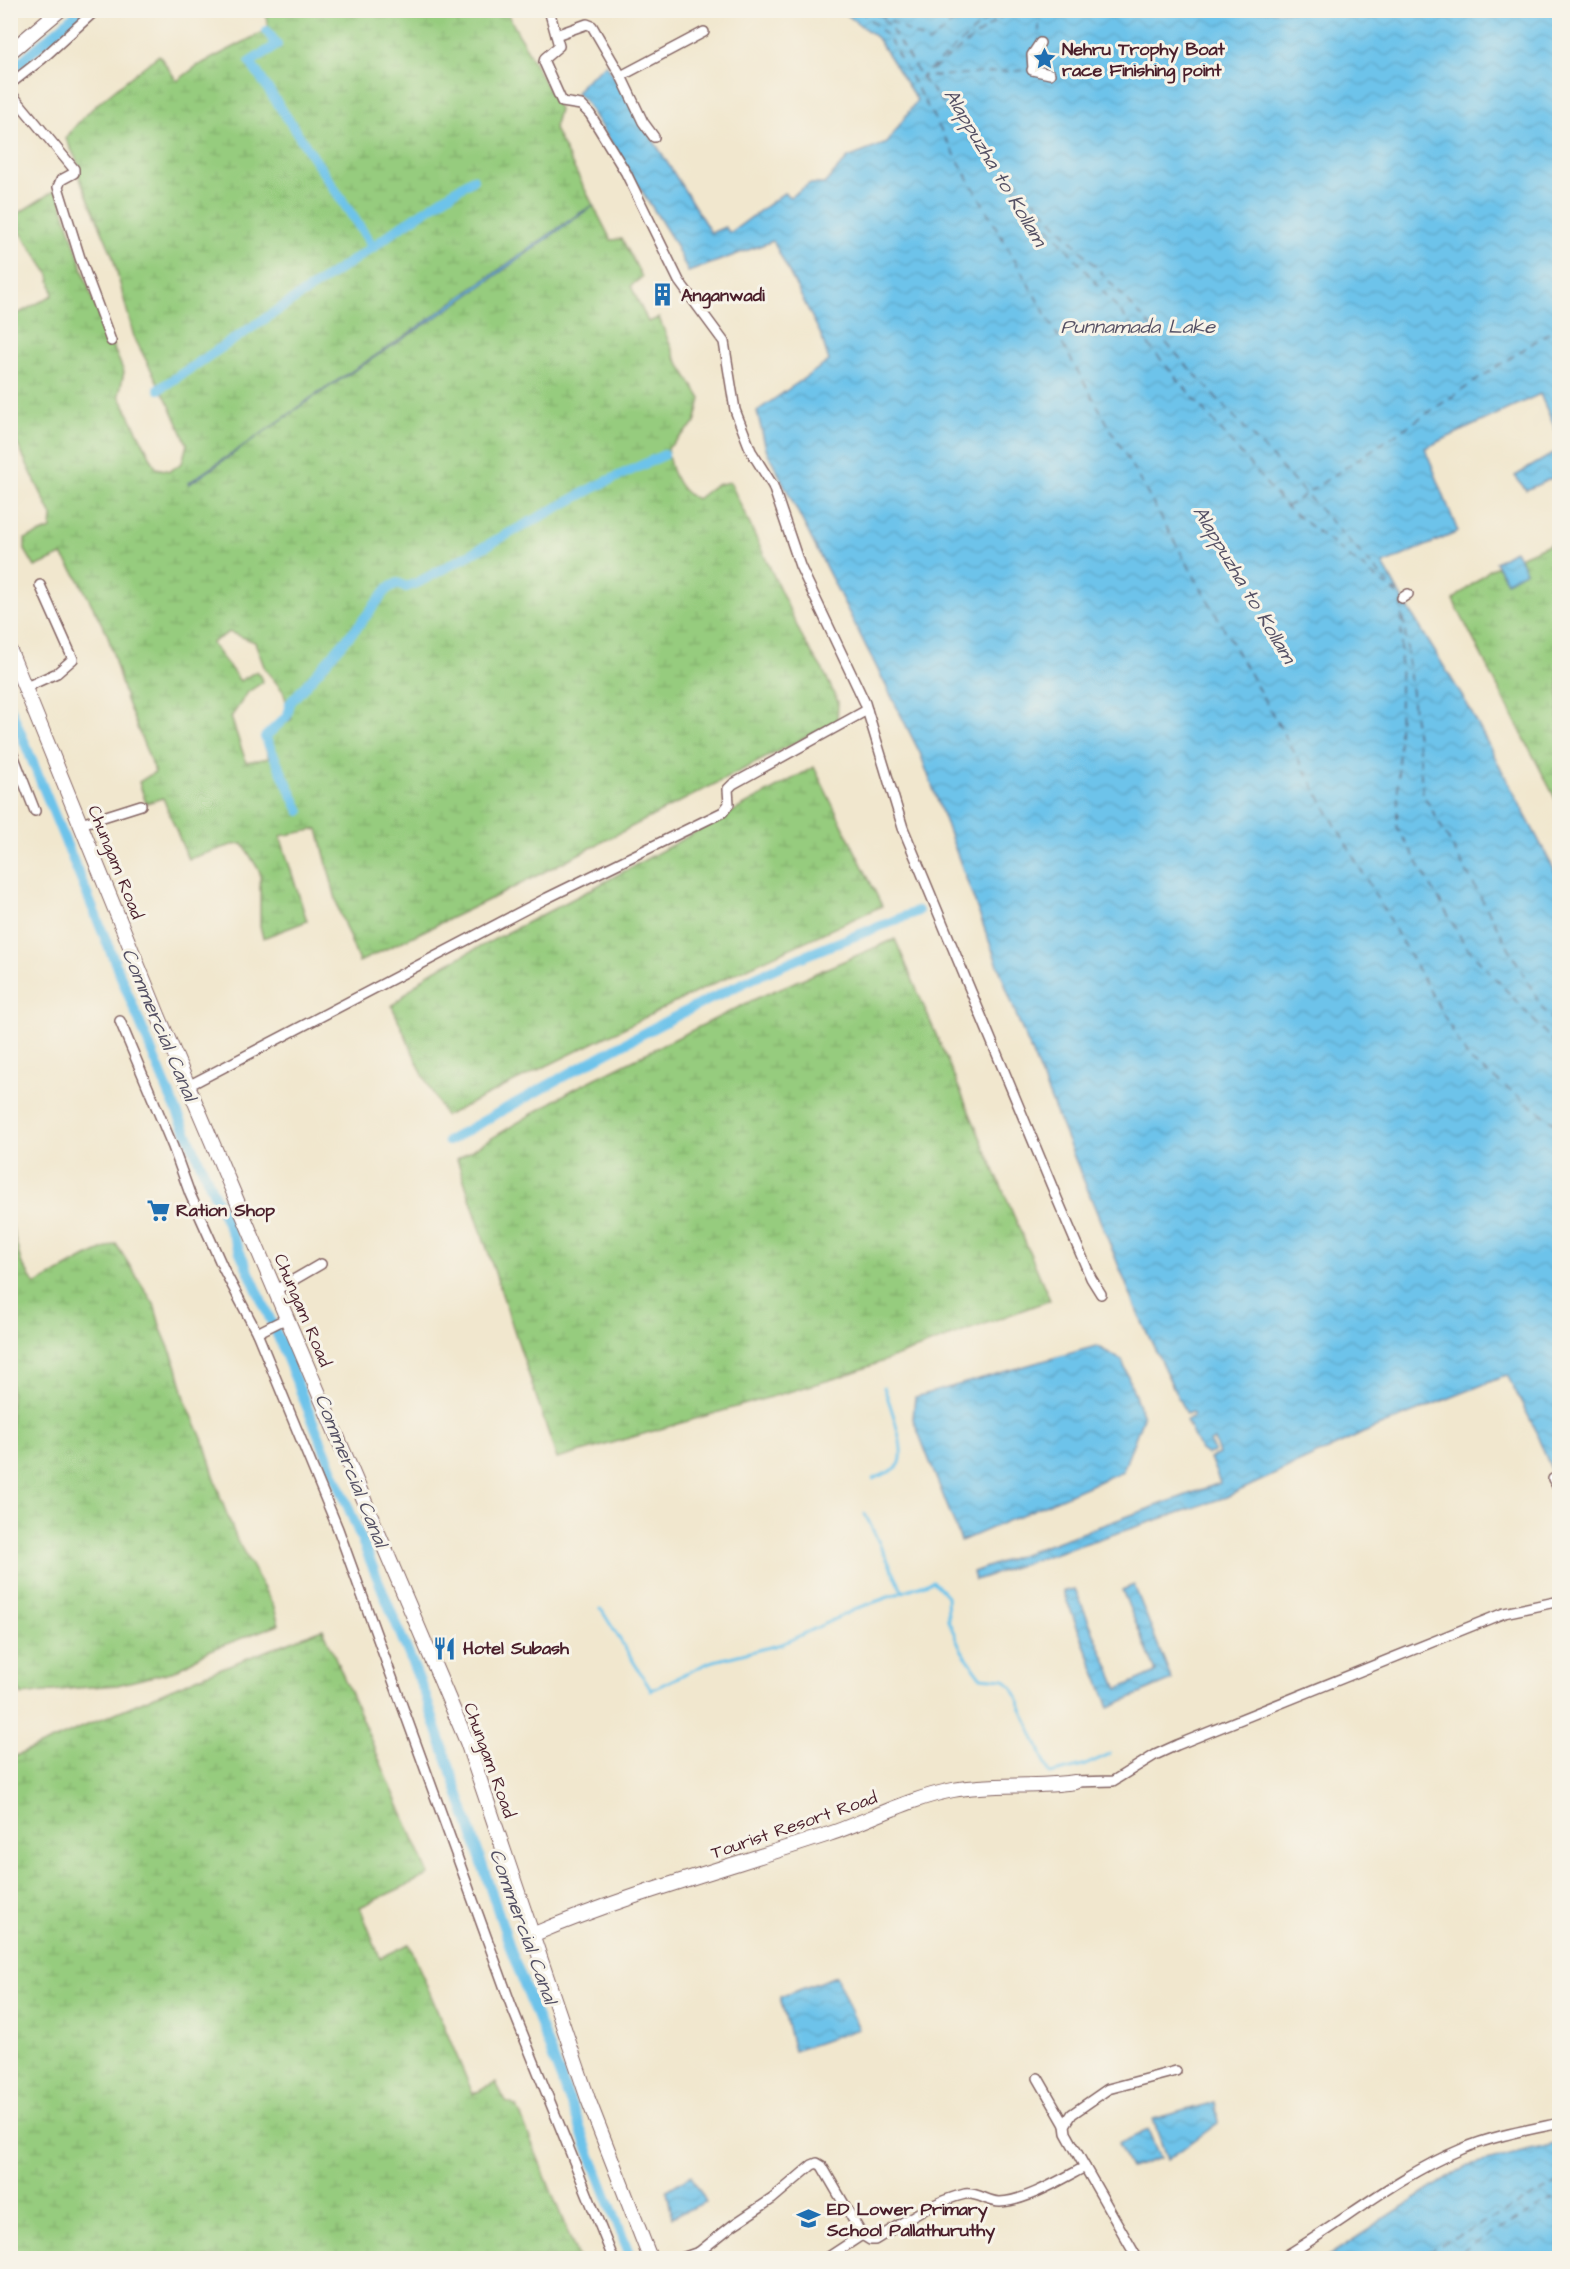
<svg xmlns="http://www.w3.org/2000/svg" width="1570" height="2269" font-family="'Architects Daughter',sans-serif">
  <style>
    .wetland { fill: url(#wetland-marsh); stroke: #707654; stroke-width: 1.5; fill-rule: evenodd }
    .water { fill: url(#water-waves); stroke: #5c718a; stroke-width: 1.5 }
    .lines { fill: none; stroke-linecap: round; stroke-linejoin: round }
    .stream { stroke: #6dc3ea; stroke-width: 3 }
    .canal { stroke: #6dc3ea; stroke-width: 10 }
    .ferry { stroke: #545064; stroke-width: 1.5; stroke-dasharray: 8 6; stroke-linecap: butt }
    .street-casing { stroke: #846564; stroke-width: 12 }
    .secondary-casing { stroke: #846564; stroke-width: 16 }
    .street { stroke: #fff; stroke-width: 9 }
    .secondary { stroke: #fff; stroke-width: 14 }
    .labels { text-anchor: middle; stroke-width: 6; stroke-linejoin: round; paint-order: stroke }
    .poi-label { font-size: 18px; font-weight: bold; fill: #4a1f2b; stroke: #f7f3e8; text-anchor: start }
    .street-label { font-size: 18px; fill: #4a1f2b; stroke: #f7f3e8 }
    .water-label { font-size: 20px; font-style: italic; fill: #545064; stroke: #f7f3e8 }
  </style>
  <defs>
    <pattern id="wetland-marsh" width="20" height="14" patternUnits="userSpaceOnUse" patternTransform="scale(1.5)"><rect width="20" height="14" fill="#96cc7e"/><path d="M1 5h8M5 5V1M11 12h8M15 12V8" fill="none" stroke="#83af6d"/></pattern>
    <pattern id="water-waves" width="16" height="10" patternUnits="userSpaceOnUse" patternTransform="scale(1.5)"><rect width="16" height="10" fill="#6dc3ea"/><path d="M0 5q4-4 8 0t8 0" fill="none" stroke="#60a7c9"/></pattern>
  </defs>
  <rect width="100%" height="100%" fill="#f7f3e8"/>
  <filter id="ink" filterUnits="userSpaceOnUse"><feTurbulence type="fractalNoise" baseFrequency=".0167" numOctaves="2"/><feDisplacementMap in="SourceGraphic" scale="12" xChannelSelector="R" yChannelSelector="G"/><feConvolveMatrix kernelMatrix="1 2 1 2 8 2 1 2 1" color-interpolation-filters="sRGB"/></filter>
  <filter id="wash" filterUnits="userSpaceOnUse"><feTurbulence type="fractalNoise" baseFrequency=".008" numOctaves="4" result="noise"/><feDisplacementMap in="SourceGraphic" scale="24" xChannelSelector="R" yChannelSelector="G"/><feGaussianBlur stdDeviation="1.35" result="paint"/><feColorMatrix in="noise" values="0 0 0 0 0 0 0 0 0 0 0 0 0 0 0 0 0 1.4 0 .05"/><feComposite in="paint" operator="in"/></filter>
  <g filter="url(#wash)">
    <rect width="100%" height="100%" fill="#f1e7ce"/>
    <!-- wetland -->
    <g class="wetland">
      <path d="M 272,11 L 506,11 L 559,109 L 554,129 L 611,240 L 622,239 L 642,277 L 631,286 L 648,322 L 659,318 L 676,359 L 701,399 L 695,423 L 667,449 C 670,469 677,492 697,499 L 715,485 L 730,482 L 804,641 L 823,670 L 838,702 L 837,721 L 501,894 L 359,962 L 339,911 L 318,829 L 280,836 L 307,921 L 263,938 L 260,926 L 260,872 L 243,844 L 232,845 L 188,859 L 163,798 L 146,803 L 139,782 L 155,772 L 126,700 L 108,636 L 78,578 L 62,555 L 35,567 L 25,550 L 25,539 L 51,529 L 52,516 L 11,431 L 10,318 L 53,295 L 49,274 L 11,218 L 57,189 L 92,298 L 124,372 L 119,395 L 156,468 L 170,471 L 182,463 L 187,444 L 171,408 L 134,337 L 112,254 L 78,174 L 78,163 L 66,139 C 81,112 134,75 159,55 L 177,81 L 197,66 L 269,29 L 265,13 ZM 229,632 L 255,642 L 265,669 L 283,691 L 292,719 L 262,738 L 269,758 L 246,762 L 231,717 L 248,692 L 263,682 L 257,671 L 240,681 L 211,643 Z"/>
      <polygon points="1559,540 1559,806 1453,600 1491,569"/>
      <polygon points="814,767 882,906 721,980 445,1116 422,1073 392,1006 429,973 590,890"/>
      <polygon points="895,939 1050,1300 843,1376 557,1459 457,1159 572,1090 755,999"/>
      <polygon points="11,1223 21,1262 35,1285 86,1257 116,1244 154,1304 161,1329 176,1364 186,1402 205,1445 221,1499 237,1540 273,1605 279,1624 208,1651 175,1671 117,1685 77,1688 22,1695 10,1677"/>
      <polygon points="323,1629 429,1875 360,1907 380,1958 409,1944 473,2094 496,2083 506,2102 517,2106 578,2258 11,2258 11,1758 206,1674"/>
    </g>
    <!-- water -->
    <g class="water">
      <polygon points="842,11 1559,11 1559,438 1540,394 1425,448 1458,532 1383,564 1402,598 1467,704 1559,879 1559,1488 1531,1421 1507,1375 1370,1430 1226,1497 975,1580 973,1572 1220,1483 1210,1458 1219,1454 1214,1440 1210,1442 1214,1452 1207,1454 1200,1450 1186,1420 1194,1416 1192,1412 1186,1414 1140,1318 1017,1017 920,753 766,449 757,411 829,361 821,335 773,241 688,272 673,240 585,101 576,93 584,82 606,64 711,233 725,227 730,233 784,193 790,197 809,184 824,184 848,158 887,143 917,100 877,38"/>
      <polygon points="594,205 455,305 312,398 200,477 189,484 188,483 286,417 309,399 395,343 580,213"/>
      <polygon points="1559,450 1559,475 1526,490 1515,476"/>
      <polygon points="1515,550 1526,571 1507,582 1495,562"/>
      <polygon points="1096,1346 1122,1360 1143,1417 1123,1471 961,1541 913,1419 915,1397"/>
      <polygon points="1134,1585 1172,1680 1109,1707 1063,1591 1075,1589 1118,1689 1156,1672 1122,1590"/>
      <polygon points="836,1976 859,2029 794,2051 780,1997"/>
      <polygon points="1215,2102 1218,2123 1167,2160 1153,2119"/>
      <polygon points="1148,2130 1160,2158 1130,2168 1118,2144"/>
      <polygon points="1559,2143 1559,2258 1325,2258 1466,2166"/>
      <polygon points="691,2175 706,2202 672,2217 667,2190"/>
    </g>
    <g class="lines">
      <!-- stream -->
      <g class="stream">
        <path d="M 873,1479 C 880,1475 893,1472 898,1466 C 909,1454 889,1402 884,1387"/>
        <polyline points="865,1514 903,1592"/>
        <polyline points="601,1609 651,1690 710,1662 782,1644 858,1608 933,1581 947,1596 948,1620 962,1651 981,1677 1004,1679 1013,1688 1050,1774 1083,1766 1110,1754"/>
      </g>
      <!-- canal -->
      <g class="canal">
        <polyline points="267,31 277,45 250,62 373,247 397,229 473,179"/>
        <polyline points="10,71 81,10"/>
        <polyline points="159,389 373,247"/>
        <polyline points="10,707 170,1096 279,1339 425,1694 513,1956 631,2258"/>
        <polyline points="300,811 265,737 287,716 290,703 359,625 388,588 398,583 406,587 417,583 599,485 664,455"/>
        <path d="M 448,1141 C 550,1084 651,1026 758,976 C 810,952 865,933 918,911"/>
      </g>
      <!-- ferry -->
      <g class="ferry">
        <polyline points="860,10 888,37 1469,1060 1560,1127"/>
        <polyline points="872,10 888,24 921,77 1286,507 1398,595"/>
        <polyline points="998,10 921,77 1029,70"/>
        <polyline points="1039,10 1039,40"/>
        <polyline points="878,14 929,43 958,18 964,10"/>
        <polyline points="932,70 1010,10"/>
        <polyline points="938,96 1397,593"/>
        <polyline points="1286,507 1560,325"/>
        <polyline points="1402,601 1397,827 1465,945 1560,1049"/>
        <polyline points="1402,604 1423,794 1543,1009 1560,1028"/>
        <polyline points="1416,2258 1560,2182"/>
        <polyline points="1450,2258 1560,2195"/>
      </g>
    </g>
  </g>
  <g filter="url(#ink)">
    <g class="lines">
      <defs>
        <g id="street">
          <polyline points="549,10 559,46 545,58 544,62 562,102 581,105 590,114 626,173 679,281 724,342 735,410 751,451 773,486 800,566 865,703 903,828 1058,1201 1091,1278 1101,1294"/>
          <polyline points="556,35 587,24 592,26 621,76 643,122 654,137"/>
          <polyline points="1033,69 1032,55 1040,43"/>
          <polyline points="1032,70 1050,74"/>
          <polyline points="621,76 704,32"/>
          <polyline points="10,84 42,59 96,10"/>
          <polyline points="10,92 74,169 74,173 61,180 58,187 80,258 111,341"/>
          <polyline points="10,281 11,283"/>
          <polyline points="1402,598 1408,594"/>
          <polyline points="26,687 57,673 73,659 40,585"/>
          <polyline points="10,747 35,811"/>
          <polyline points="81,824 141,805"/>
          <polyline points="120,1021 173,1147 190,1194 224,1270 257,1333 338,1529 511,2005 613,2258"/>
          <polyline points="188,1086 547,898 723,812 729,804 728,789 733,784 867,710"/>
          <polyline points="276,1290 321,1264"/>
          <polyline points="257,1333 287,1318"/>
          <polyline points="1553,1479 1560,1491"/>
          <polyline points="1075,1782 1113,1781 1155,1755 1177,1745 1504,1613 1560,1601"/>
          <polyline points="1038,2078 1065,2125"/>
          <polyline points="1085,2167 1137,2258"/>
          <path d="M 682,2258 L 699,2252 L 733,2225 L 772,2199 L 812,2165 L 817,2163 L 822,2166 L 862,2235 L 870,2240 L 875,2240 C 904,2222 931,2202 965,2194 C 977,2192 988,2202 1000,2202 C 1026,2201 1062,2179 1085,2167 L 1066,2133 L 1065,2125 L 1072,2114 L 1108,2089 L 1176,2071"/>
          <polyline points="827,2258 862,2235"/>
          <path d="M 1282,2258 C 1342,2223 1397,2176 1462,2149 C 1493,2136 1527,2130 1560,2123"/>
        </g>
        <g id="secondary">
          <polyline points="10,52 60,10"/>
          <polyline points="10,651 158,1015 467,1742 588,2099 650,2258"/>
          <path d="M 532,1935 C 628,1894 730,1867 829,1834 C 870,1820 910,1798 953,1790 C 993,1783 1035,1788 1075,1782"/>
        </g>
      </defs>
      <!-- street casing -->
      <use href="#street" class="street-casing"/>
      <!-- secondary casing -->
      <use href="#secondary" class="secondary-casing"/>
      <!-- street -->
      <use href="#street" class="street"/>
      <!-- secondary -->
      <use href="#secondary" class="secondary"/>
    </g>
  </g>
  <!-- icons -->
  <defs>
    <symbol id="sight-bare" viewBox="-9 -9 18 18"><path d="M0-6L1.8-2.2L6-1.7L2.9 1.2L3.7 5.4L0 3.3L-3.7 5.4L-2.9 1.2L-6-1.7L-1.8-2.2Z" fill="#1f6fb2" stroke="#f7f3e8" stroke-width="2.5" paint-order="stroke"/></symbol>
    <symbol id="building-bare" viewBox="-9 -9 18 18"><path d="M-4-6H4V6H1V3H-1V6H-4ZM-2.5-4.3h1.7v1.8h-1.7ZM.8-4.3h1.7v1.8H.8ZM-2.5-1h1.7V.8h-1.7ZM.8-1h1.7V.8H.8Z" fill="#1f6fb2" stroke="#f7f3e8" stroke-width="2.5" paint-order="stroke"/></symbol>
    <symbol id="supermarket-bare" viewBox="-9 -9 18 18"><path d="M-6-5.5h2.5l.6 2H6L4.5 2H-2.5L-4.4-4H-6ZM-1.5 3.2a1.3 1.3 0 1 0 .1 0ZM3 3.2a1.3 1.3 0 1 0 .1 0Z" fill="#1f6fb2" stroke="#f7f3e8" stroke-width="2.5" paint-order="stroke"/></symbol>
    <symbol id="restaurant-bare" viewBox="-9 -9 18 18"><path d="M-5-6h1v4h1v-4h1v4h1v-4h1v5L-1.5 .5V6h-2V.5L-5-1ZM5-6V6H3V1.5H1.5Q1.5-4 5-6Z" fill="#1f6fb2" stroke="#f7f3e8" stroke-width="2.5" paint-order="stroke"/></symbol>
    <symbol id="school-bare" viewBox="-9 -9 18 18"><path d="M0-5L7-2L0 1L-7-2ZM-4 1L0 2.5L4 1V4Q0 6-4 4Z" fill="#1f6fb2" stroke="#f7f3e8" stroke-width="2.5" paint-order="stroke"/></symbol>
  </defs>
  <g fill-rule="evenodd">
    <use href="#sight-bare" x="1028" y="42" width="33" height="33"/>
    <use href="#building-bare" x="646" y="278" width="33" height="33"/>
    <use href="#supermarket-bare" x="142" y="1194" width="33" height="33"/>
    <use href="#restaurant-bare" x="428" y="1632" width="33" height="33"/>
    <use href="#school-bare" x="792" y="2202" width="33" height="33"/>
  </g>
  <g class="labels">
    <!-- poi labels -->
    <g class="poi-label">
      <text x="1062" y="55">Nehru Trophy Boat<tspan x="1062" dy="21">race Finishing point</tspan></text>
      <text x="681" y="301">Anganwadi</text>
      <text x="176" y="1216">Ration Shop</text>
      <text x="463" y="1654">Hotel Subash</text>
      <text x="827" y="2215">ED Lower Primary<tspan x="827" dy="21">School Pallathuruthy</tspan></text>
    </g>
    <!-- street labels -->
    <g class="street-label">
      <text transform="translate(116 862) rotate(68)" y="6">Chungam Road</text>
      <text transform="translate(303 1310) rotate(67)" y="6">Chungam Road</text>
      <text transform="translate(490 1760) rotate(70)" y="6">Chungam Road</text>
      <text transform="translate(794 1825) rotate(-19)" y="6">Tourist Resort Road</text>
    </g>
    <!-- water labels -->
    <g class="water-label">
      <text transform="translate(996 167) rotate(59)" y="7">Alappuzha to Kollam</text>
      <text x="1138" y="333">Punnamada Lake</text>
      <text transform="translate(1245 584) rotate(59)" y="7">Alappuzha to Kollam</text>
      <text transform="translate(160 1024) rotate(67)" y="7">Commercial Canal</text>
      <text transform="translate(352 1470) rotate(68)" y="7">Commercial Canal</text>
      <text transform="translate(524 1926) rotate(70)" y="7">Commercial Canal</text>
    </g>
  </g>
  <!-- margin -->
  <rect width="1570" height="2269" fill="none" stroke="#f7f3e8" stroke-width="36"/>
</svg>
